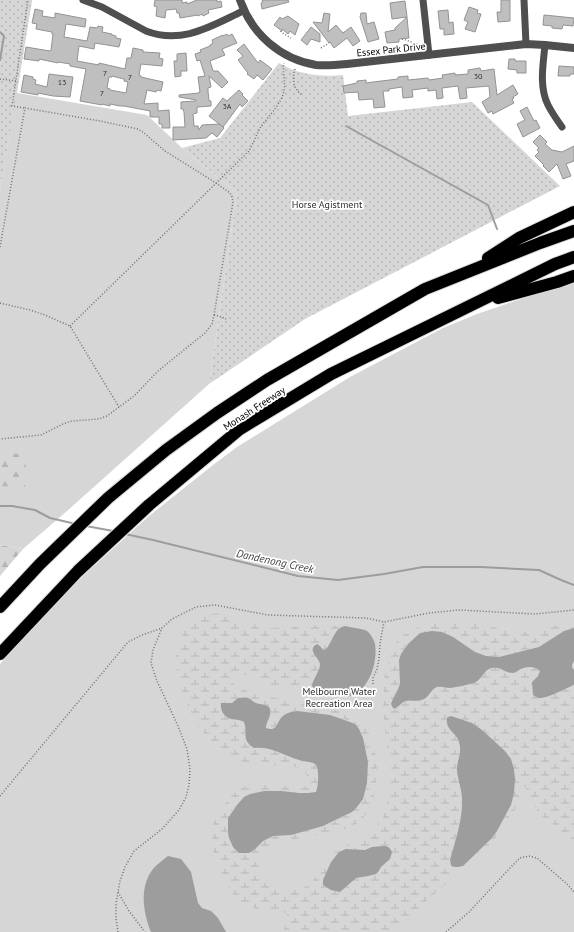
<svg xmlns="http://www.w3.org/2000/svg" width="574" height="932" font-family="'PT Sans',sans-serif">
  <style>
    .grass { fill: #d6d6d6 }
    .forest { fill: url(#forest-firs) }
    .wetland { fill: url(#wetland-marsh); fill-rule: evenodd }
    .park { fill: url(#park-dots) }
    .water { fill: #9d9d9d }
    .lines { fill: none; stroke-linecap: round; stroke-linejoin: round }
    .stream { stroke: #9d9d9d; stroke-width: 2 }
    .building { fill: #bfbfbf; stroke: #939393; fill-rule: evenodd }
    .motorway-casing { stroke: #dbdbdb; stroke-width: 14 }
    .path { stroke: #717171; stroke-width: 1.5; stroke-dasharray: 1 2; stroke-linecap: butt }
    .minor { stroke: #4f4f4f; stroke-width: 7 }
    .tertiary { stroke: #4f4f4f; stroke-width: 8 }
    .motorway { stroke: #000; stroke-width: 12 }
    .labels { text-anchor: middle; stroke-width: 3.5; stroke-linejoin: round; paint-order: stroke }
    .number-label { font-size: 8px; fill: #303030 }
    .street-label { font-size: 10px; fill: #000; stroke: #fff }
    .park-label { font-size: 10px; fill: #2d2d2d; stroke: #fff }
    .water-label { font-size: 11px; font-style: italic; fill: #3e3e3e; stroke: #fff }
  </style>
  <defs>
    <pattern id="forest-firs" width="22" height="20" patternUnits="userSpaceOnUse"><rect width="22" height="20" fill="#d6d6d6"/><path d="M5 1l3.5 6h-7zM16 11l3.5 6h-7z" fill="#b6b6b6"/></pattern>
    <pattern id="wetland-marsh" width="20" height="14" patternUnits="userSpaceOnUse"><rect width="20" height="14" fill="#d6d6d6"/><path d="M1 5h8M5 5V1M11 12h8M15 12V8" fill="none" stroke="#b6b6b6"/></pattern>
    <pattern id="park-dots" width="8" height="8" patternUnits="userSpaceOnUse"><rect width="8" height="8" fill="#d6d6d6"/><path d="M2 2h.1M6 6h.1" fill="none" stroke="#b6b6b6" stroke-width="1.8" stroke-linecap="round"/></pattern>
  </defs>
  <rect width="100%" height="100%" fill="#fff"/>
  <!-- grass -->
  <g class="grass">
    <polygon points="0,0 32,0 17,93 147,115 182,148 237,193 209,384 67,511 23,549 0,545 0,192 9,137"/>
    <polygon points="574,281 574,932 0,932 0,664 46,613 85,574 149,516 213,465 237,447 350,377 443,328 477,314"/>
  </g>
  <!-- forest -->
  <g class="forest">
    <polygon points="0,453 26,454 25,487 0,486"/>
    <polygon points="0,545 23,549 0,576"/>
  </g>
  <!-- wetland -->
  <path class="wetland" d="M 226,613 L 239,621 L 273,628 L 319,625 L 346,626 L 343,627 L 334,635 L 330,645 L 326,649 L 323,650 L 320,646 L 317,644 C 306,650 319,657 320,663 C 321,673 311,677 314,688 L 316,690 L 327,694 L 296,690 L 264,683 L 240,673 L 232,674 L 231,681 L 237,687 L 255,694 L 309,704 L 350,714 L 369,733 L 378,764 L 373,804 L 360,822 L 342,830 L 314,835 L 282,842 L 263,851 L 259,858 L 259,866 L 261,874 L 277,887 L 288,890 L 300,889 L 307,886 L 313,881 L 325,862 L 339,848 L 367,837 L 383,818 L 390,792 L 390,766 L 386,740 L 383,713 L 384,679 L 391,650 L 399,638 L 408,632 L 422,626 L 445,622 L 484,624 L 511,633 L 539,630 L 574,620 L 574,628 L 565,631 L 539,647 L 499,657 L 486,656 L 475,652 L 453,637 L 442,632 L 432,631 L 420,633 L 408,644 L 401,654 L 399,660 L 400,684 L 398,689 L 392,702 L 391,704 L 393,708 L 398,707 L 406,701 C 413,701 420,703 426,698 C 430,694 432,689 438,687 C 442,686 446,688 450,688 C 458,687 471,685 477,681 C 483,678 485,671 491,668 C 499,665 504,672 511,673 C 515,673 516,671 520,669 C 526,666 534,666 540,670 L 540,672 L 538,676 L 532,682 L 534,695 C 535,696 538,698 539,698 C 547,699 566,688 574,685 L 574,842 L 560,830 L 539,814 L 525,787 L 523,787 L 521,789 L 519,798 L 511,820 L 487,848 L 398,926 L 384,932 L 283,932 L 287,920 L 287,915 L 284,912 L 281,910 L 263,911 L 240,903 L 230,891 L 222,874 L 213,851 L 212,836 L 214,818 L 232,795 L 241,788 L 255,783 L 273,784 L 296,788 L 304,788 C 310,780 308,777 303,769 L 296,767 L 250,764 L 238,760 L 228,755 L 206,736 L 195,722 L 177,680 L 176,653 L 183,632 L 197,619 L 210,614 ZM 241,698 C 250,698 256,704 265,705 L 269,718 C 267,721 265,725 266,728 C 276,732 276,723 281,718 C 284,715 288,712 292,712 C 302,709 342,717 351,722 C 353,724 358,728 360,730 C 365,737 368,763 367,772 C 367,780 367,790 363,798 C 354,816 328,825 310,829 C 304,830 298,833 292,834 C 286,836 280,834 274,836 C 271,837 266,839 263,841 C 254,847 254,855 241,853 C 228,851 225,825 229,816 C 231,809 243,796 250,794 C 273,786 293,797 316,792 C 318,786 320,769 315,765 C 312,762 305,762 300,761 C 288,756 270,745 256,748 C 239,737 248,737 244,722 C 232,714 221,726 222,702 L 232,703 L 234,700 ZM 447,718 L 503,820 L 497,831 L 492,838 L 463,866 L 457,867 L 450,860 C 453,849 456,838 458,827 C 460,817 463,809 462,799 C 462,793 461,787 459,781 C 458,777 457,773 457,769 C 456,761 461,755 460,747 C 459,733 445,732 447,718 ZM 384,846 L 390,859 L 376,874 L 368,876 L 356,877 L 340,892 L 331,890 L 323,885 L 323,880 L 331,862 L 339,852 L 346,849 L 365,850 L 372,847 Z"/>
  <!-- park -->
  <g class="park">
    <polygon points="0,0 32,0 0,192"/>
    <path d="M 279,63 C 299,75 321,77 343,75 L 348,116 L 472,102 L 560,186 L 305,319 L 209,384 L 237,193 L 182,148 L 220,138 Z"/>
  </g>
  <!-- water -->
  <g class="water">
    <path d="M 346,626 C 352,628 361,628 367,631 C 371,634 374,640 375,644 C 378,662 369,691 350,696 C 344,697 337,695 332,695 C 325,694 316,691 312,686 C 313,678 320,672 320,664 C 319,657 306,650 317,644 L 320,646 L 323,650 L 326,649 C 333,642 334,627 346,626 Z"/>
    <path d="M 574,628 L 574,661 L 572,665 L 572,667 L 574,670 L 574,685 C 566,688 547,699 539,698 C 538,698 535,696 533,695 L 532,682 L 538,676 L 540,671 C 536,666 526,666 521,669 C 518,670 516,673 513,673 C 505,673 500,666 492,668 C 484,669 482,680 474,683 C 466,685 458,687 450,688 C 446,688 442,686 437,687 C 431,689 429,697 424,699 C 416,703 411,699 406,701 C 402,702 399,706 396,708 L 393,708 L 391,704 L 392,701 L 398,689 L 400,684 L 399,660 L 401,654 L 408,644 L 420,633 L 432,631 L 442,632 L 453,637 L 475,652 L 486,656 L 499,657 L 539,647 L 564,631 Z"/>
    <path d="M 238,698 C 242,698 245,697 248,698 C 251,699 253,702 256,703 C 261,705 269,704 270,709 C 272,716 266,721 266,728 C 277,732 276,724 281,718 C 285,713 291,712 297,711 L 330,715 L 350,722 L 355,724 L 359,729 L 363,738 L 368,762 L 367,783 L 363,799 L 357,807 L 352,812 L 323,826 L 291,835 L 273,836 L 263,841 L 254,850 L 249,853 L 239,853 L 233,847 L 229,838 L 228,832 L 228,818 L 237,805 L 244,797 L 250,794 L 264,791 L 281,791 L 299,793 L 308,793 L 316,792 C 318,787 320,768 315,764 C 311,761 304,762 299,760 C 283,755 271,746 254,748 C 241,740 248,733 244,722 C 239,719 235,720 231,719 C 223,717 220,709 221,703 L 232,703 Z"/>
    <path d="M 451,716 L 472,723 L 482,730 L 505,751 L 511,759 L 514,769 L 515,779 L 514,793 L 511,805 L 497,831 L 492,838 L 463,866 C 458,867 455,868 451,865 L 450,860 C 455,841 463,819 462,799 C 462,789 457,778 457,769 C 457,761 461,755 460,747 C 459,732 445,732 447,718 L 448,717 Z"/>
    <path d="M 384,846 C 388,846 390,848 392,852 L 390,859 L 381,867 L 378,872 L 376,874 L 368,876 L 356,878 L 340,892 L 331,890 L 323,885 L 323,880 L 331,862 L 339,852 L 346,849 L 365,850 L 372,847 Z"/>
    <path d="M 168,856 L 181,859 L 191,872 L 198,903 L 202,908 L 211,911 L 218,918 L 226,932 L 151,932 C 143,912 139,887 153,869 C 157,864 163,860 168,856 Z"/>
  </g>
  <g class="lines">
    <!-- stream -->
    <g class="stream">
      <polyline points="0,32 4,36 0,60"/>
      <polyline points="346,126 488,205 497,229"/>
      <polyline points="0,506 12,506 35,510 50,518 76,524"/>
      <polyline points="86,526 113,531"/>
      <polyline points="125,534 153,540 298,576 338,580 384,574 423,567 481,567 539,570 561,580 574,585"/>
    </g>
  </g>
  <!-- building -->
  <g class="building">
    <polygon points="155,0 182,0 182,3 187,2 187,4 197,0 217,0 217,2 221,1 222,7 208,10 209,13 203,16 202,14 198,16 198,15 180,18 179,13 177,13 176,9 166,10 165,18 156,16 157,7 154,6"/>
    <polygon points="262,0 288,0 289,2 262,9 261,3 263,2"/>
    <polygon points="501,0 510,0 510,21 498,22 497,12 501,12"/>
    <polygon points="405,1 407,17 392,19 390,3"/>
    <polygon points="469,7 478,10 477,13 481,14 475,32 465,29 468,22 464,20"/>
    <path d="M 35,9 L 43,11 L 42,16 L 55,18 L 55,13 L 86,19 L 85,27 L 66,24 L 64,37 L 87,41 L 90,27 L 97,28 L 98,26 L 103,27 L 102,32 L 112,34 L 112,35 L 116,36 L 116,38 L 121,39 L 119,47 L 95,43 L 94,49 L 79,46 L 77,61 L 99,65 L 99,63 L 125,69 L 127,58 L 131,58 L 133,48 L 143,50 L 143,52 L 160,53 L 159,58 L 163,59 L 162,66 L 141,64 L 139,75 L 141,76 L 141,77 L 163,82 L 161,91 L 157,90 L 156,92 L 147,90 L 144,104 L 158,103 L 158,111 L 169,110 L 170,128 L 162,128 L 162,124 L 159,124 L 159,117 L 150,117 L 150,111 L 124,106 L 120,106 L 110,104 L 110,106 L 102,104 L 102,105 L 80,101 L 86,69 L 70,66 L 70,64 L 58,62 L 58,63 L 39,59 L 39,61 L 24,59 L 26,47 L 50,51 L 51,50 L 53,34 L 52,34 L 52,32 L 36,29 L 37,24 L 32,23 ZM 112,76 L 124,79 L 124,81 L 128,82 L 126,93 L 110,90 L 110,89 L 107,88 L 109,77 L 112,77 Z"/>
    <polygon points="448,10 449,23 453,22 454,34 444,35 444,29 440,29 438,11"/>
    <polygon points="324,13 330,14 328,32 336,25 343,33 351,27 360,41 353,46 347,38 334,48 330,42 329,43 313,22 322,23"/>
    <polygon points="361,13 366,13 367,24 374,22 379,39 368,42 360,17"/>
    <polygon points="544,15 574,18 573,26 563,25 562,29 552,28 552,26 543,25"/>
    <polygon points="288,16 299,24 295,35 290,31 288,34 282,29 282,31 274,25 280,17 282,19"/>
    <polygon points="407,17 409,38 399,39 399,42 387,43 385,32 395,30 395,28"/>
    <polygon points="311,27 320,34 320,42 311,39 307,45 301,40"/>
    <polygon points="227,34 228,36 232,34 237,43 222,49 225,55 210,61 213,71 218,71 228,82 222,88 209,76 211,87 208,88 208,91 209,101 211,101 211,106 197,107 197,113 193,114 194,126 198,126 199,130 202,125 220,124 224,128 217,137 212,133 206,138 173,140 173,127 185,127 184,112 183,109 181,109 181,102 196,101 196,100 179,97 179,95 199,93 199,92 200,92 198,77 205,76 200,60 197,61 195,54 201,52 200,50 210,46 210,45 213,43 212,40 223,35 223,36"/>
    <polygon points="244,44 258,63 260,60 272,69 263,80 257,75 254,79 247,74 248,73 238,60 243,56 237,50"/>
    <polygon points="186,53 187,71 181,71 181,76 175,77 174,61 177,61 177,54"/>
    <polygon points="509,59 515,59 515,61 526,61 526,73 517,73 517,70 508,69"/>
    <polygon points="559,66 574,67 574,74 570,74 570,76 558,76"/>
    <polygon points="480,68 481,71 494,69 497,95 513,85 518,94 513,97 514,98 512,99 514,103 493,114 492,111 488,113 482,102 490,97 489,86 466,88 467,98 460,99 458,86 442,88 443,98 437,99 436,90 428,91 428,88 412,90 413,97 403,98 402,87 389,89 389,91 383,91 385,107 374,108 373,99 359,100 358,92 344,93 343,86 357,83 357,81 366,80 366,83 373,82 398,79 398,77 408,76 408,80 428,78 429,80 443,78 442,75 455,73 455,75 468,74 468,70"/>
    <polygon points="49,74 73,77 70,97 53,96 38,93 38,95 21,92 24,75 33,77 33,79 36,80 35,84 47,87"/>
    <polygon points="239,90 243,94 242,95 248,101 242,107 240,104 223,127 209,116 223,98 227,101"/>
    <polygon points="527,107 534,121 536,120 540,128 523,137 517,124 525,120 520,111"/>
    <polygon points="540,135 547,142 545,144 552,150 562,152 574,146 574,161 566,164 571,176 563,179 557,164 549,172 543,166 544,165 535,156 539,152 537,150 539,148 533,142"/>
  </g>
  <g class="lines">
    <defs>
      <g id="motorway">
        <polyline points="488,258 519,238 574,212"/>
        <polyline points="498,298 557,282 574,276"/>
        <polyline points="0,607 40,564 108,498 166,450 217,413 267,380 425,289 540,243 574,231"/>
        <polyline points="0,654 78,571 149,505 240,429 331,374 555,264 574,257"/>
      </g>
    </defs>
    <!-- motorway casing -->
    <use href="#motorway" class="motorway-casing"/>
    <!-- path -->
    <g class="path">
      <polyline points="281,31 281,32 291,38"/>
      <polyline points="402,39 406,40 420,45"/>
      <polyline points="321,48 329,43"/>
      <path d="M 295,69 C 292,78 293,89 302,95"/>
      <polyline points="0,79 16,81"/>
      <polyline points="24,108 12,106 28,0"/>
      <polyline points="0,247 25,108 100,121 138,129 144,133 165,151 216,183 230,193 232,197 233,202 214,315 212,324 205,333 158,371 134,396 107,416 99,419 72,421 63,424 41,435 0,439"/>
      <polyline points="0,303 30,310 45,315 70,326 119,407"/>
      <polyline points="214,315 222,317 226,319"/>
      <path d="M 70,326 L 249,151 C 253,144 256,136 260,128 C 268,116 281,105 284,91 C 286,82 282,72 284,63"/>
      <polyline points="373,684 373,678 377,669 379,659 380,644 384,622"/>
      <polyline points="0,796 128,642 142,635 162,628"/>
      <polyline points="118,892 129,911 145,932"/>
      <polyline points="118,932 116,918 116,904 120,881 125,867 134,851 162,829 179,810 186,797 189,785 190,769 187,749 178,726 157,681 151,663 153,650 162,628 172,619 196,607 215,605 268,615 366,618 384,622 429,613 459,610 535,614 574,610"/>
      <polyline points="446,932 469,912 510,868 520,858 529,856 537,858 567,884 574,892"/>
    </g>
    <!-- minor -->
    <g class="minor">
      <path d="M 83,0 L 102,7 L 146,31 C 182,45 211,26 243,11"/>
      <polyline points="423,0 429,55"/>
      <polyline points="524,0 526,44"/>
      <path d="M 545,45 C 543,65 539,87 548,105 C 552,113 557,120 562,127"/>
    </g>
    <!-- tertiary -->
    <path class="tertiary" d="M 240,0 C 252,34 280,59 316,65 C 326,66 337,65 347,64 L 526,44 L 545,45 L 574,48"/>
    <!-- motorway -->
    <use href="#motorway" class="motorway"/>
  </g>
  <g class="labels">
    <!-- number labels -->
    <g class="number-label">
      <text x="105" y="76">7</text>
      <text x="478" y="79">30</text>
      <text x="130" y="80">7</text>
      <text x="62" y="85">13</text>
      <text x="102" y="96">7</text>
      <text x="227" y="109">3A</text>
    </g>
    <!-- street labels -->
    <g class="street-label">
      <text transform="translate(391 49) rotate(-6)" y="4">Essex Park Drive</text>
      <text transform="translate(254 408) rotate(-33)" y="4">Monash Freeway</text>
    </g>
    <!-- park labels -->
    <g class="park-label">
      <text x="327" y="208">Horse Agistment</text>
      <text x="339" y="695">Melbourne Water<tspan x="339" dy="12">Recreation Area</tspan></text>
    </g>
    <!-- water labels -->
    <g class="water-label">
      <text transform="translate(275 561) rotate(12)" y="4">Dandenong Creek</text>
    </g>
  </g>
</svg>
